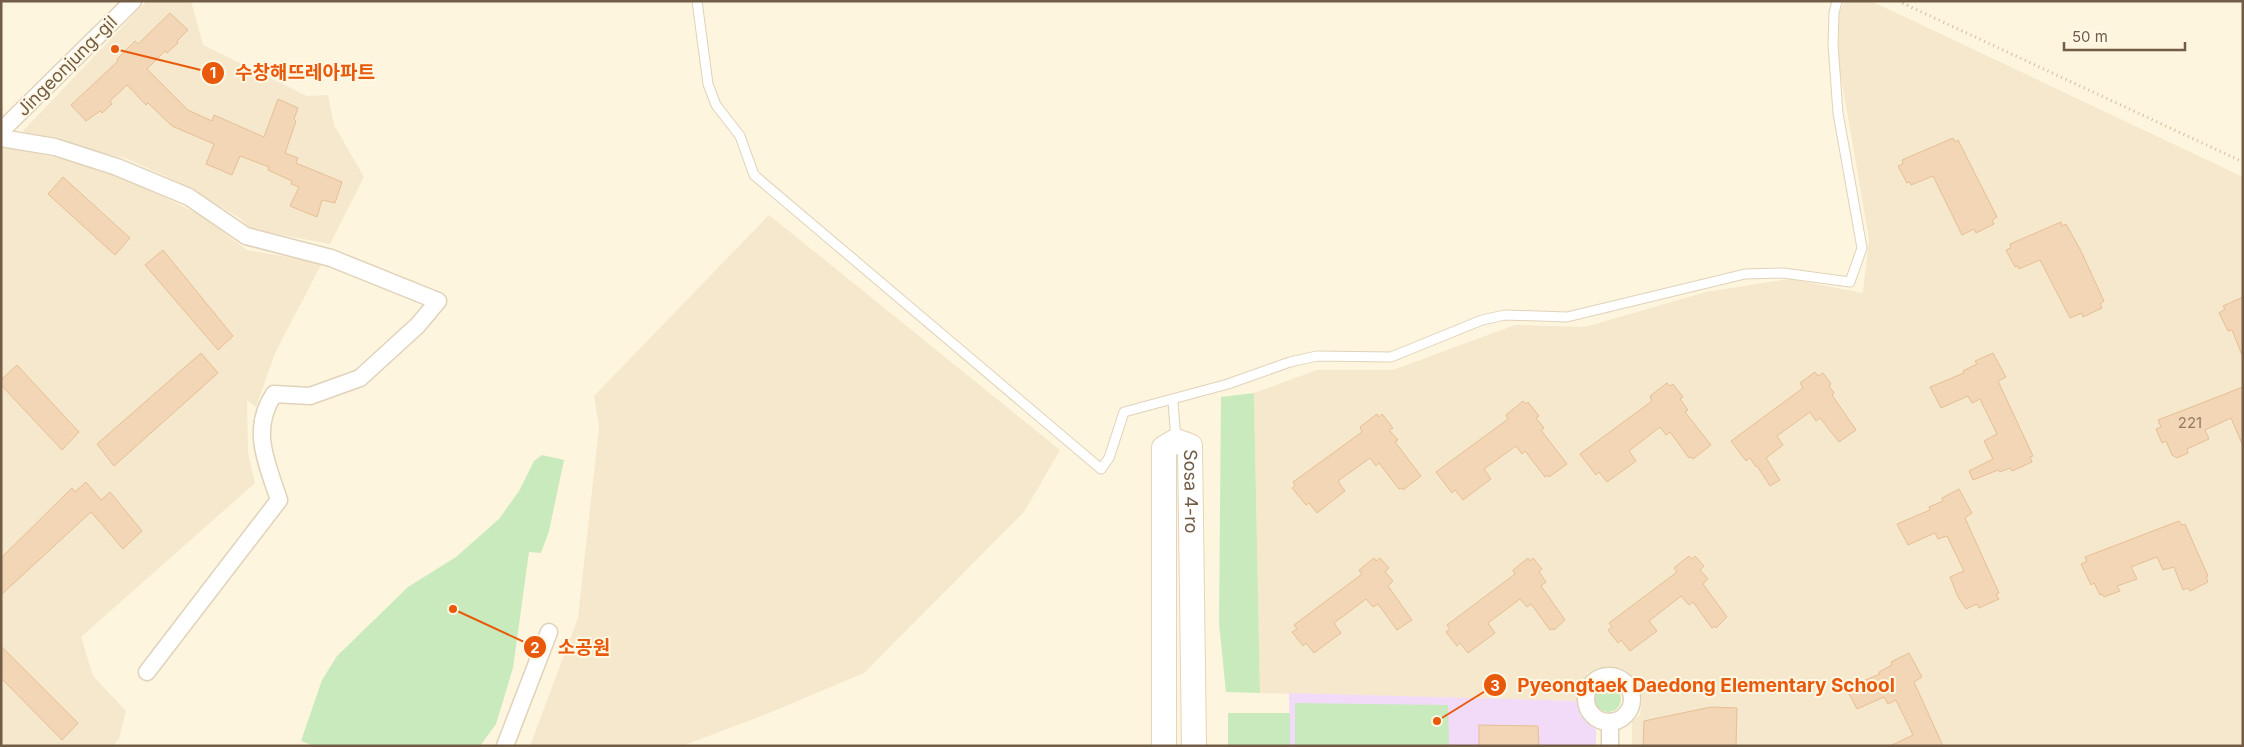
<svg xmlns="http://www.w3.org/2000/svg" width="2244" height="747" font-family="Inter,'Noto Sans KR',sans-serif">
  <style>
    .residential { fill: #f5e8cc }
    .education { fill: #f2dbf9 }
    .green { fill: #c9eabd }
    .building { fill: #f3d6b5; stroke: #e6bf94 }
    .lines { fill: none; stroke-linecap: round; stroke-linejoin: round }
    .service-casing { stroke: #e1d2ba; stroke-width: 11 }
    .minor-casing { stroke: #e1d2ba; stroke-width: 19 }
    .secondary-casing { stroke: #e6d4b8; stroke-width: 26 }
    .path { stroke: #d7ba98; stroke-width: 3; stroke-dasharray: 1 4; stroke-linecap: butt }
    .service { stroke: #fff; stroke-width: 9 }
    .minor { stroke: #fff; stroke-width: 16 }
    .secondary { stroke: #fff; stroke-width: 24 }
    .labels { text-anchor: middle; stroke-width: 4; stroke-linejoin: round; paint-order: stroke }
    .number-label { font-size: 15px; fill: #937a62 }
    .street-label { font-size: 18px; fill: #735c46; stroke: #fff8e5 }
    .leader { fill: none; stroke: #e8590c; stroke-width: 2 }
    .callout-dot { fill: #e8590c; stroke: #fff8e5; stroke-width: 2 }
    .mark-label { font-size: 15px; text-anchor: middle; font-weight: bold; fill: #fff }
    .callout-label { font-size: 19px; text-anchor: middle; font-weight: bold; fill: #e8590c; stroke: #fff8e5; stroke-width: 4; stroke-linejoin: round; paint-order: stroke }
  </style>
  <rect width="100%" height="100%" fill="#fdf5de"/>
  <!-- residential -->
  <g class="residential">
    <polygon points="147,1 191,1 203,45 307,96 328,95 334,125 364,177 330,244 252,229 237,216 174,180 125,158 32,137 23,131"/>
    <polygon points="1844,1 1871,1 2243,177 2243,746 1632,746 1632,722 1640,715 1642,702 1640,688 1627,671 1608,666 1588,672 1577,701 1260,693 1254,393 1317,370 1393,370 1515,325 1585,327 1706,292 1790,279 1863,293 1869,239 1833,30"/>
    <polygon points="1,147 77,161 127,179 200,215 247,250 322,263 275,353 256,407 247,400 248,453 255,483 81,637 93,676 126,711 119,739 112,746 1,746"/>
    <polygon points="769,215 1060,450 1024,512 864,673 769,713 682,746 530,746 578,618 599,428 594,396"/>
  </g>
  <!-- education -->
  <polygon class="education" points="1289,693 1577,701 1580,715 1596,730 1596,746 1290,746"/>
  <!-- green -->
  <g class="green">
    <polygon points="1254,393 1260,693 1226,692 1219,623 1221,397"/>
    <polygon points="542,455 564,460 549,531 541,553 529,552 513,668 496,724 480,746 314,746 301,741 322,680 337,656 408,587 456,557 499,519 519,491 534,461"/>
    <circle cx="1608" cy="699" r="13"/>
    <polygon points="1295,703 1448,705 1449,746 1295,746"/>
    <rect x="1228" y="713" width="62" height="33"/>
  </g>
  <!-- building -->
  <g class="building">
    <polygon points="170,13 188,30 177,41 178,43 167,53 165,51 147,69 188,110 212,121 214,115 264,137 278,99 298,108 294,119 296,121 285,153 298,158 296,163 342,182 335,203 322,200 317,217 290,206 299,187 291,184 292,181 268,170 269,167 240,156 232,175 206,164 214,144 172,126 148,103 146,105 127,85 110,101 112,104 102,113 100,111 86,121 71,105 118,61 117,59 135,41 138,44"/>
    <polygon points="1953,138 1955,142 1958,140 1997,217 1992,220 1994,224 1976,233 1974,229 1962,235 1933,176 1911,185 1910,182 1907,183 1898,166 1903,164 1902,160"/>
    <polygon points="63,177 130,238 115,255 48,194"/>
    <polygon points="2061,222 2062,226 2066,224 2081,251 2104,301 2100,304 2102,308 2083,317 2082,313 2070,318 2040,260 2019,269 2018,266 2015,267 2006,250 2011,248 2010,244"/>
    <polygon points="163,250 233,336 218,350 145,265"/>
    <polygon points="2243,297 2243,355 2242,355 2232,330 2228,331 2219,313 2225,309 2223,306"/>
    <polygon points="201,353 218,373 114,466 97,444"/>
    <polygon points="1993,353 2006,377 1998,381 2033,456 2030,457 2032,462 2012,471 2010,468 2000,472 1998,470 1973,480 1969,471 1993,459 1984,441 1997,434 1980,399 1972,403 1968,396 1941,408 1930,387 1964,373 1963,371 1977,364 1975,361"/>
    <polygon points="17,365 79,432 62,450 1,385 1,380"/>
    <polygon points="1815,372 1818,376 1823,373 1831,384 1829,386 1834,393 1832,395 1856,430 1839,442 1820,418 1816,421 1810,412 1777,436 1783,445 1766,458 1780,480 1770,486 1757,466 1756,467 1750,458 1746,461 1731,441 1803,388 1800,383"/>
    <polygon points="1667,383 1670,386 1673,384 1683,397 1680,399 1688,410 1685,412 1711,445 1693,459 1692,457 1689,458 1670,432 1666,435 1660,427 1629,451 1636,461 1607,482 1599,472 1596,475 1580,454 1652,401 1650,396"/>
    <polygon points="2243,387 2243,446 2231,418 2205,430 2209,439 2187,449 2188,453 2177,458 2172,455 2166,441 2162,443 2156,429 2161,427 2158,420"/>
    <polygon points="1523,401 1526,404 1528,402 1539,416 1536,418 1544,428 1541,430 1567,464 1549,477 1548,475 1545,477 1525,451 1522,454 1516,446 1484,469 1491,479 1463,500 1455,490 1452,493 1436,472 1508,419 1506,415"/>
    <polygon points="1377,414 1379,417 1382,414 1393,428 1389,430 1398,440 1395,442 1421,476 1403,490 1402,488 1399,489 1379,463 1376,466 1370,458 1338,481 1345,491 1317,513 1309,503 1306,505 1292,488 1295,485 1293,482 1362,432 1360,427"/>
    <polygon points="86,482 101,500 110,492 142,531 123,549 91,512 1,595 1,558 72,488 75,492"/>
    <polygon points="1959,489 1972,513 1965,518 1999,593 1996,594 1999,599 1979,608 1977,604 1966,609 1958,597 1950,577 1964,571 1947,536 1938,539 1935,533 1908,545 1897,524 1930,510 1929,507 1943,501 1942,498"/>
    <polygon points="2179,521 2182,525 2185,524 2208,576 2206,577 2208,582 2190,591 2188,588 2183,590 2174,567 2163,570 2157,557 2131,567 2137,579 2117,586 2120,591 2104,597 2102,594 2100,595 2094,583 2091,585 2081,564 2087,561 2085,557"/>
    <polygon points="1689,556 1692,559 1695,556 1704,566 1700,570 1708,579 1703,584 1727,617 1716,628 1715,626 1712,628 1693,602 1689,605 1681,596 1649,621 1657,631 1630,651 1621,640 1618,643 1608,630 1612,627 1609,623 1677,572 1674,568"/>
    <polygon points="1374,558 1376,561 1380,558 1389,568 1385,572 1393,581 1388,586 1412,620 1397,630 1378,604 1373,607 1366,599 1334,623 1341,633 1314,653 1306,643 1303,646 1292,632 1297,629 1294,625 1362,574 1359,570"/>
    <polygon points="1528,558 1530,561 1533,558 1542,569 1539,572 1546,582 1541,586 1565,620 1554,630 1553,629 1550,630 1531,604 1527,607 1520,599 1488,623 1495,633 1468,653 1460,643 1457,646 1446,632 1450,629 1447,625 1515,574 1513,570"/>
    <polygon points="1,646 78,723 62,740 1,678"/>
    <polygon points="1909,653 1922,677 1914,682 1943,746 1890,746 1913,735 1896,700 1888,704 1884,697 1857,709 1846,688 1880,674 1879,672 1892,665 1891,662"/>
    <polygon points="1711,707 1737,708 1736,746 1643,746 1644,721"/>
    <polygon points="1479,725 1538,726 1539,746 1479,746"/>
  </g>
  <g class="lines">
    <defs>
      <g id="service">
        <polyline points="697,1 708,84 716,105 740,136 754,175 1101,469 1109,458 1124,412 1228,384 1290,362 1317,356 1391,357 1482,320 1505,315 1567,317 1745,274 1783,273 1850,282 1862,248 1838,113 1833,44 1834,13 1837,1"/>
        <polyline points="1173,402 1176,440"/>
      </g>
      <g id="minor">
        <polyline points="1,131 133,1"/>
        <path d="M 1,138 L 55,147 L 117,167 L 189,197 L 246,236 L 331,258 L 438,301 L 418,325 L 360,378 L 310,396 L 274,394 C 250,430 267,463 279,500 L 147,672"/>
        <circle cx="1609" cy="699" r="23"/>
        <polyline points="1610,722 1610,746"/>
        <polyline points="505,746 549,632"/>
      </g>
      <g id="secondary">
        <path id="s1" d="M 1164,746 L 1164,448 L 1176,441 L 1190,446 L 1194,746"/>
      </g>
    </defs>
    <!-- service casing -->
    <use href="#service" class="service-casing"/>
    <!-- minor casing -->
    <use href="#minor" class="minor-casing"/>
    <!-- secondary casing -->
    <use href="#secondary" class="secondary-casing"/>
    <!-- path -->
    <polyline class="path" points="1898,1 2243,162"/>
    <!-- service -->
    <use href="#service" class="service"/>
    <!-- minor -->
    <use href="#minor" class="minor"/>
    <!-- secondary -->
    <use href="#secondary" class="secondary"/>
  </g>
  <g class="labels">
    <!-- number labels -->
    <g class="number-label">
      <text x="2190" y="428">221</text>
    </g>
    <!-- street labels -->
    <g class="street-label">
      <text transform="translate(67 66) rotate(-45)" y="6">Jingeonjung-gil</text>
      <text dy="6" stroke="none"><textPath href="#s1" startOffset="372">Sosa 4-ro</textPath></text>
    </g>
  </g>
  <!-- callouts -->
  <path class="leader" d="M115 49L213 73M453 609L535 647M1437 721L1495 685"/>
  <g class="callout-dot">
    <circle cx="115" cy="49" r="5"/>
    <circle cx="453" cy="609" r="5"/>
    <circle cx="1437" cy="721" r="5"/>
    <circle cx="213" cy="73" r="12"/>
    <circle cx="535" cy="647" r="12"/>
    <circle cx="1495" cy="685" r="12"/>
  </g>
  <g class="mark-label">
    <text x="213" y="78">1</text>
    <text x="535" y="653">2</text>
    <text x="1495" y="691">3</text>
  </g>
  <g class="callout-label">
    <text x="305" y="79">수창해뜨레아파트</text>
    <text x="584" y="654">소공원</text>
    <text x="1706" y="692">Pyeongtaek Daedong Elementary School</text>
  </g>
  <!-- border -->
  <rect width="2244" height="747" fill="none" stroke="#735c46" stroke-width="5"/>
  <!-- scale -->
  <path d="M2064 42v8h121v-8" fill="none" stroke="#735c46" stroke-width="2.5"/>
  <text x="2072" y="42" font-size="15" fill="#735c46" stroke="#fff8e5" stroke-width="4" paint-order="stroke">50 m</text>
</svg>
